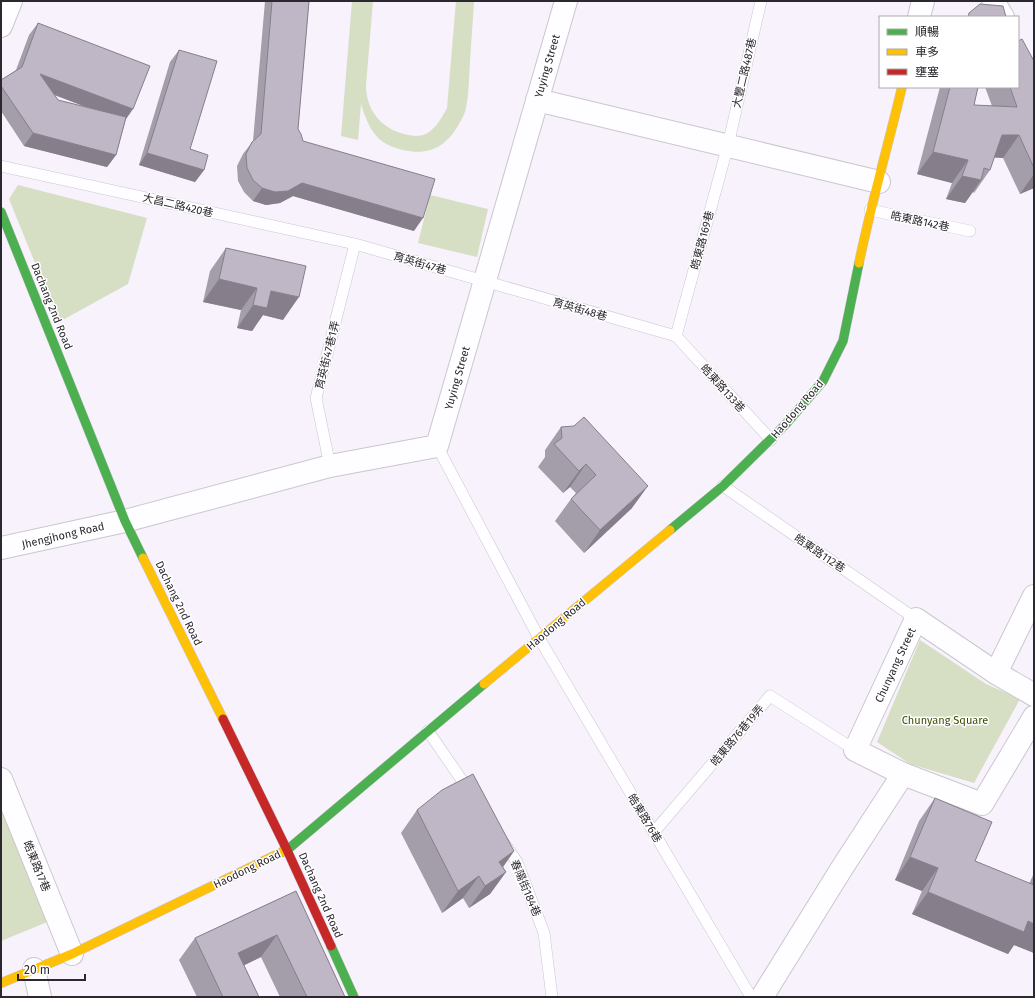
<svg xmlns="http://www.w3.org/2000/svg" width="1035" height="998" font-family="'Fira Sans','Noto Sans TC',sans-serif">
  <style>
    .green { fill: #d6dec4 }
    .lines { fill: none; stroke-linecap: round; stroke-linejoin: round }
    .lane-casing { stroke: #cac7ce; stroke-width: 12 }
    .street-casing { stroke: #cac7ce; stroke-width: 24 }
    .fast-casing { stroke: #cac7ce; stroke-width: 10 }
    .slow-casing { stroke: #cac7ce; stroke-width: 10 }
    .jam-casing { stroke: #cac7ce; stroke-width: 10 }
    .lane { stroke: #fefdff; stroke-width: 11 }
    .street { stroke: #fefdff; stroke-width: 22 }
    .fast { stroke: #4caf50; stroke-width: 9 }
    .slow { stroke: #ffc107; stroke-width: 9 }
    .jam { stroke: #c62828; stroke-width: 9 }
    .wall { fill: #a49daa; fill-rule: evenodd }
    .shaded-wall { fill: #867f8b }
    .building { fill: #bfb6c6; stroke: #867f8b }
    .labels { text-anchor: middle; stroke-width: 3; stroke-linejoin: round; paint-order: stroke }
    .street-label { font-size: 11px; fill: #2c282f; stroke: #fff }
    .park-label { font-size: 11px; fill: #3c4d00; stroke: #fff }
  </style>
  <rect width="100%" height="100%" fill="#f7f2fc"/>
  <!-- green -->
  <g class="green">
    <path d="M 352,1 L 373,1 L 366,85 C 366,110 381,128 404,134 C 411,136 419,137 426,134 C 435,129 442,118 447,108 L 456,1 L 474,1 C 473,21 471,42 470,62 C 469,76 469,94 466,108 C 465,113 462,119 459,124 C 446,147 429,156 403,150 C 376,144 369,129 361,104 L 358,140 L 341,136 Z"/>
    <polygon points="18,185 147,218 128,284 59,322 9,199"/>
    <polygon points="430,195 488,209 477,257 418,243"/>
    <polygon points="920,640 986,684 1020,699 974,783 910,764 877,742"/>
    <polygon points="1,800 52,920 1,941"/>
  </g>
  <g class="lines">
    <defs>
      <g id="lane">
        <polyline points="1,166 355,244 676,336"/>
        <polyline points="870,210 970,231"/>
        <polyline points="676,336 728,145 761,1"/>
        <polyline points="676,336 771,440"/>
        <polyline points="437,446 539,638 751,997"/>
        <polyline points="330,466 316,398 355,244"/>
        <polyline points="723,486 916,619"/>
        <polyline points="428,731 470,792"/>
        <polyline points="654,832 770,696 855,750"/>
        <polyline points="504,843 517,862 544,933 552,997"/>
      </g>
      <g id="street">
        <polyline points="993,1 1003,17"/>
        <polyline points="919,17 923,1"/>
        <polyline points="1,26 11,1"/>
        <polyline points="537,100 879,182"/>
        <polyline points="1,548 125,521 330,466 437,446 566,1"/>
        <polyline points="996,673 1034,596"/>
        <polyline points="1034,695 996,673 916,619 855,750 903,774 982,804 1034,717"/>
        <polyline points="1,779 72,954"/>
        <polyline points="34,969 40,997"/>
        <polyline points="762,997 842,868 903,774"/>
      </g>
      <g id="fast">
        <polyline points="1,212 125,521 143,558"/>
        <polyline points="670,530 723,486 785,425 823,381 843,341 859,263"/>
        <polyline points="282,852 287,850 484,684"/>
        <polyline points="331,946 354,997"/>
      </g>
      <g id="slow">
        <path d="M 859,263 C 871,204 888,146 902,87"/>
        <polyline points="143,558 223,719"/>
        <polyline points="484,684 670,530"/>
        <polyline points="1,983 72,954 282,852"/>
      </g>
      <polyline id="jam" points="223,719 287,850 331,946"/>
    </defs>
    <!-- lane casing -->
    <use href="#lane" class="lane-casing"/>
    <!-- street casing -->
    <use href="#street" class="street-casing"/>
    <!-- fast casing -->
    <use href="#fast" class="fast-casing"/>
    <!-- slow casing -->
    <use href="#slow" class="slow-casing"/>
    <!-- jam casing -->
    <use href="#jam" class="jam-casing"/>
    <!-- lane -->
    <use href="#lane" class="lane"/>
    <!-- street -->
    <use href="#street" class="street"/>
    <!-- fast -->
    <use href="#fast" class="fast"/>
    <!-- slow -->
    <use href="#slow" class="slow"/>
    <!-- jam -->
    <use href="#jam" class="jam"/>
  </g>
  <!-- wall -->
  <g class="wall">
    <polygon points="265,1 309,1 298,129 303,141 414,231 293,196 280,203 266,205 253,201 244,192 238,181 237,166 243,154 253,141"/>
    <path d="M 38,23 L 126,119 L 116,155 L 107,167 L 24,146 L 1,111 L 1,80 L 16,70 L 29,35 ZM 54,95 L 79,104 L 86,107 L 58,100 Z"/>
    <polygon points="179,50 190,149 204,170 195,182 139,165 170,62"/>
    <polygon points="1034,61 1034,188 1020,194 1003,158 994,157 990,170 974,193 973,192 965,203 946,199 952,183 917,174 940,87 978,87 974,105 992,106 985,87 1018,87"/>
    <polygon points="226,248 283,320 263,315 252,331 237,328 241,310 203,302 210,271"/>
    <polygon points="561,427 632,508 584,553 555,521 571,499 576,493 570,487 563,493 538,467 545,457 545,450"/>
    <polygon points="935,798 975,861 1029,884 1034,873 1034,953 1014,945 1008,954 912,914 922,891 895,880 919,821"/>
    <polygon points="417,810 514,851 503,867 506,872 490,894 469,908 463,898 442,913 401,833"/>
    <polygon points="296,891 345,997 280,997 261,957 244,965 259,997 197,997 179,960 195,938"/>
  </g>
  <!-- shaded-wall -->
  <g class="shaded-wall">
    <polygon points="40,74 133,109 124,122 32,86"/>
    <polygon points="33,133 116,155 107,167 24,146"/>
    <polygon points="1002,135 1019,135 1003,158 986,157"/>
    <polygon points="933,152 968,160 952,183 917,174"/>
    <polygon points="147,153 204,170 195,182 139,165"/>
    <polygon points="1034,174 1034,188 1020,194"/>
    <polygon points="962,176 981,180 965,203 946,199"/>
    <polygon points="302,183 423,218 414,231 293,196 280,203 266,205 253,201 262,188"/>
    <polygon points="219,279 257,288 241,310 203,302"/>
    <polygon points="271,291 299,297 283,320 263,315 252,331 237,328 253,305"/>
    <polygon points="586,464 570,487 563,493 579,471"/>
    <polygon points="648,486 632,508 584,553 600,530"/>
    <polygon points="514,851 498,874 483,885 499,862"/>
    <polygon points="910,857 938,868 922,891 895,880"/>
    <polygon points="506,872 490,894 469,908 485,886"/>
    <polygon points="479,876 463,898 442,913 458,891"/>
    <polygon points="928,892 1028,921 1034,924 1034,953 1014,945 1008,954 912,914"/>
    <polygon points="277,935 261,957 222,976 238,953"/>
  </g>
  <!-- building -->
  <g class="building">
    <polygon points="272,1 309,1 298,129 301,134 303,141 435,179 423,218 302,183 288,191 275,192 262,188 253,180 247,168 246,154 252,142 261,134"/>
    <polygon points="980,4 1003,6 1006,17 968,17 969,13"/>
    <polygon points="38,23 150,66 133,109 40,74 58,100 126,117 116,155 33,133 1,86 1,80 22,67"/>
    <polygon points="1022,39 1034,61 1034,168 1019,135 1002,135 990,170 984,168 981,180 962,176 968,160 933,152 950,87 978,87 974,105 1017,107 1010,87 1018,87 1018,41"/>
    <polygon points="179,50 217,61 190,149 208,155 204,170 147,153"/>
    <polygon points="226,248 306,266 299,297 271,291 267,308 253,305 257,288 219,279"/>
    <polygon points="584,417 648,486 600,530 571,499 596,475 586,464 579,471 554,444 562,438 561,427 574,426"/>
    <polygon points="473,774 514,851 499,862 506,872 485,886 479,876 458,891 417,810 442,790"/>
    <polygon points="935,798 992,822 975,861 1034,885 1034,924 1028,921 1024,932 928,892 938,868 910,857"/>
    <polygon points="296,891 345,997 307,997 277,935 238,953 259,997 223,997 195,938"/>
  </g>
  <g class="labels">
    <!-- street labels -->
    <g class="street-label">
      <text transform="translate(547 66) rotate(-74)" y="4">Yuying Street</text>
      <text transform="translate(744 73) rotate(-77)" y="4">大豐二路487巷</text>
      <text transform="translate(178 205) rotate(13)" y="4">大昌二路420巷</text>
      <text transform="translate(920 221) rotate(12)" y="4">皓東路142巷</text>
      <text transform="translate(702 240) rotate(-75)" y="4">皓東路169巷</text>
      <text transform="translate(420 263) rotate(16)" y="4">育英街47巷</text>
      <text transform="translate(52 306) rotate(68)" y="4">Dachang 2nd Road</text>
      <text transform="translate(580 309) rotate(16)" y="4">育英街48巷</text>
      <text transform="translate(327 355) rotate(-76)" y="4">育英街47巷1弄</text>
      <text transform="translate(457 378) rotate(-74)" y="4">Yuying Street</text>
      <text transform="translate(723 388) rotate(48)" y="4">皓東路133巷</text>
      <text transform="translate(797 409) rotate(-49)" y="4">Haodong Road</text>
      <text transform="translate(63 535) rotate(-13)" y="4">Jhengjhong Road</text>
      <text transform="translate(820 553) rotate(34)" y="4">皓東路112巷</text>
      <text transform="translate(179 603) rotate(64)" y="4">Dachang 2nd Road</text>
      <text transform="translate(556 624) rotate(-40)" y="4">Haodong Road</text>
      <text transform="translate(895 665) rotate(-65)" y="4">Chunyang Street</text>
      <text transform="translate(737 735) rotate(-50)" y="4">皓東路76巷19弄</text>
      <text transform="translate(645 818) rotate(59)" y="4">皓東路76巷</text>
      <text transform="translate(37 866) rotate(68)" y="4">皓東路17巷</text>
      <text transform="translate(247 869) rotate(-26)" y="4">Haodong Road</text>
      <text transform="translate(526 888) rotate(67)" y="4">春陽街184巷</text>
      <text transform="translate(321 895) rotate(66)" y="4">Dachang 2nd Road</text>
    </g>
    <!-- park labels -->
    <g class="park-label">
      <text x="945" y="724">Chunyang Square</text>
    </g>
  </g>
  <!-- border -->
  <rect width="1035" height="998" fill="none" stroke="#2c282f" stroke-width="4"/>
  <!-- legend -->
  <rect x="879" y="16" width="140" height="72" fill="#ffffff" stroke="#aba9ac"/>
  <rect x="887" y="29" width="20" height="6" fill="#4caf50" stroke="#aba9ac"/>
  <text x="915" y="36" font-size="12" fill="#2c282f">順暢</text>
  <rect x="887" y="49" width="20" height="6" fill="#ffc107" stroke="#aba9ac"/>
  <text x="915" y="56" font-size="12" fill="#2c282f">車多</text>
  <rect x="887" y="69" width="20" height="6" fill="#c62828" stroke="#aba9ac"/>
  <text x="915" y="76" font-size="12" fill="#2c282f">壅塞</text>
  <!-- scale -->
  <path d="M18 974v6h67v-6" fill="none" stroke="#2c282f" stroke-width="2"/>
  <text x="24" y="974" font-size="12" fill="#2c282f" stroke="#ffffff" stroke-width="3" paint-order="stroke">20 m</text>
</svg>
